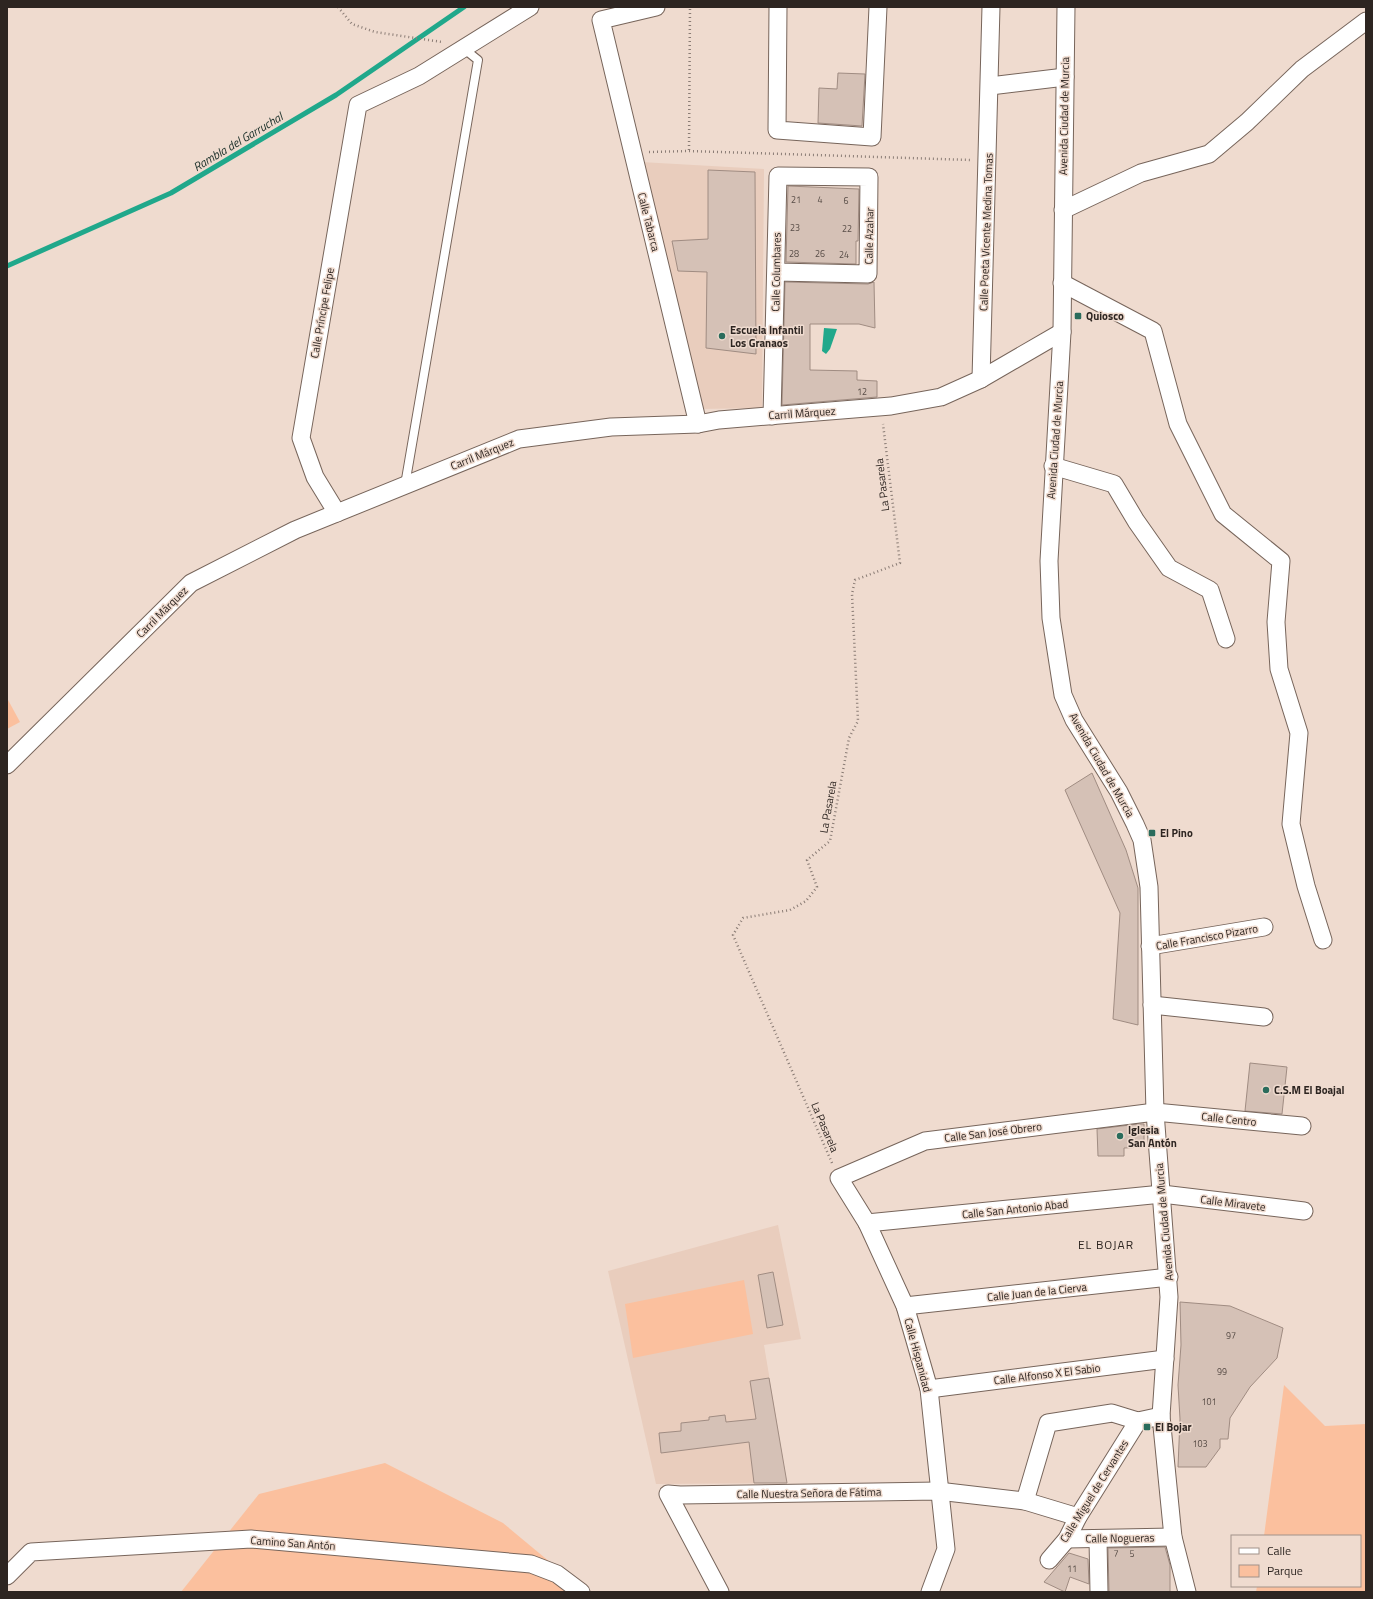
<svg xmlns="http://www.w3.org/2000/svg" width="1373" height="1599" font-family="'Titillium Web',sans-serif">
  <style>
    .built { fill: #e9cdbd }
    .green { fill: #fbc09e }
    .water { fill: #20a88b }
    .lines { fill: none; stroke-linecap: round; stroke-linejoin: round }
    .stream { stroke: #20a88b; stroke-width: 5 }
    .building { fill: #d5c1b6; stroke: #a08c82 }
    .service-casing { stroke: #77655b; stroke-width: 10 }
    .minor-casing { stroke: #77655b; stroke-width: 19 }
    .path { stroke: #8a7c75; stroke-width: 2.5; stroke-dasharray: 1 3; stroke-linecap: butt }
    .service { stroke: #fff; stroke-width: 8 }
    .minor { stroke: #fff; stroke-width: 17 }
    .poi-dot { fill: #2a6c5c; stroke: #efdbcf; stroke-width: 1.5 }
    .labels { text-anchor: middle; stroke-width: 3; stroke-linejoin: round; paint-order: stroke }
    .number-label { font-size: 9px; fill: #574c46 }
    .street-label { font-size: 11px; fill: #2d2521; stroke: #efdbcf }
    .poi-label { font-size: 11px; font-weight: bold; fill: #2d2521; stroke: #efdbcf; text-anchor: start }
    .water-label { font-size: 12px; font-style: italic; fill: #192e28; stroke: #efdbcf }
    .neighbourhood-label { font-size: 12px; letter-spacing: 1px; fill: #2d2521; stroke: #efdbcf }
  </style>
  <rect width="100%" height="100%" fill="#efdbcf"/>
  <!-- built -->
  <g class="built">
    <polygon points="641,162 764,169 762,408 699,409"/>
    <polygon points="778,1225 801,1339 764,1345 787,1483 656,1484 608,1271"/>
  </g>
  <!-- green -->
  <g class="green">
    <polygon points="7,698 20,722 7,729"/>
    <polygon points="744,1280 753,1334 633,1358 625,1304"/>
    <polygon points="1284,1385 1325,1426 1366,1424 1366,1592 1256,1592 1257,1586 1360,1586 1360,1536 1264,1536"/>
    <polygon points="385,1463 503,1523 586,1592 181,1592 259,1494"/>
  </g>
  <!-- water -->
  <polygon class="water" points="824,328 837,329 830,349 826,354 822,351"/>
  <g class="lines">
    <!-- stream -->
    <polyline class="stream" points="7,266 171,193 336,95 464,7"/>
  </g>
  <!-- building -->
  <g class="building">
    <polygon points="838,73 865,74 862,126 818,123 819,88 837,89"/>
    <polygon points="708,170 755,172 756,354 706,348 707,272 678,271 672,241 708,239"/>
    <polygon points="788,186 859,189 858,241 856,241 856,264 786,262"/>
    <polygon points="785,282 868,284 874,282 875,328 859,324 810,324 810,370 857,371 857,380 877,381 877,397 782,405"/>
    <polygon points="1092,773 1126,850 1138,888 1138,1025 1113,1019 1120,913 1065,790"/>
    <polygon points="1250,1063 1287,1067 1282,1114 1245,1111"/>
    <polygon points="1138,1124 1144,1124 1144,1147 1124,1148 1124,1156 1098,1156 1097,1129"/>
    <polygon points="773,1272 783,1325 767,1328 758,1275"/>
    <polygon points="1180,1302 1230,1306 1283,1328 1277,1358 1250,1387 1230,1418 1228,1439 1220,1439 1220,1448 1206,1467 1178,1467 1180,1419 1178,1385 1181,1345"/>
    <polygon points="769,1378 787,1483 754,1483 749,1442 661,1453 659,1433 681,1431 681,1423 709,1420 709,1417 725,1415 726,1422 756,1419 750,1381"/>
    <polygon points="1165,1547 1170,1565 1170,1592 1109,1592 1108,1548"/>
    <polygon points="1069,1553 1088,1559 1089,1584 1070,1577 1065,1592 1044,1582"/>
  </g>
  <g class="lines">
    <defs>
      <polyline id="service" points="405,485 478,60 463,48"/>
      <g id="minor">
        <polyline points="656,7 601,20 698,424"/>
        <polyline points="778,7 777,130 872,137 878,7"/>
        <polyline points="1066,7 1062,332 1049,561 1051,618 1063,695 1074,720 1119,792 1135,824 1142,840 1149,887 1155,1112 1169,1297 1161,1416 1173,1537 1187,1592"/>
        <polyline points="990,86 1065,77"/>
        <polyline points="1063,210 1141,173 1209,154 1247,122 1302,69 1366,21"/>
        <polyline points="1062,283 1153,331 1178,424 1223,514 1281,561 1276,622 1279,669 1299,733 1291,824 1306,886 1323,940"/>
        <polyline points="981,379 991,7"/>
        <polyline points="772,416 778,176 869,177 868,274 776,272"/>
        <polyline points="1053,466 1114,484 1136,521 1169,568 1210,590 1226,639"/>
        <polyline points="337,513 315,477 301,438 358,105 419,76 530,7"/>
        <polyline points="7,765 191,583 295,530 519,439 611,427 698,424 719,420 891,406 941,397 981,379 1062,332"/>
        <polyline points="1150,946 1264,927"/>
        <polyline points="1152,1005 1264,1017"/>
        <polyline points="867,1223 1162,1194 1304,1211"/>
        <polyline points="905,1306 1169,1277"/>
        <polyline points="929,1389 1165,1359"/>
        <polyline points="1025,1501 1048,1423 1112,1413 1138,1421 1161,1416"/>
        <polyline points="1067,1539 1173,1537"/>
        <polyline points="1098,1539 1099,1592"/>
        <polyline points="1049,1560 1067,1539 1078,1517 1138,1421"/>
        <polyline points="7,1576 31,1552 251,1539 531,1564 557,1574 581,1592"/>
        <polyline points="720,1592 668,1494 680,1495 938,1491 1025,1501 1078,1517"/>
        <polyline points="930,1592 946,1549 929,1389 905,1306 867,1223 839,1178 925,1141 1155,1112 1302,1126"/>
      </g>
    </defs>
    <!-- service casing -->
    <use href="#service" class="service-casing"/>
    <!-- minor casing -->
    <use href="#minor" class="minor-casing"/>
    <!-- path -->
    <g class="path">
      <polyline points="338,7 352,24 375,32 442,42"/>
      <polyline points="689,150 690,7"/>
      <polyline points="649,152 689,151 972,160"/>
      <polyline points="832,1163 733,935 743,918 790,910 806,901 817,887 807,860 830,841 849,738 858,721 852,594 855,580 900,563 883,424"/>
    </g>
    <!-- service -->
    <use href="#service" class="service"/>
    <!-- minor -->
    <use href="#minor" class="minor"/>
  </g>
  <!-- markers -->
  <g class="poi-dot">
    <rect x="1074" y="312" width="8" height="8" rx="2"/>
    <circle cx="722" cy="336" r="4"/>
    <rect x="1148" y="829" width="8" height="8" rx="2"/>
    <circle cx="1266" cy="1090" r="4"/>
    <circle cx="1120" cy="1136" r="4"/>
    <rect x="1143" y="1423" width="8" height="8" rx="2"/>
  </g>
  <g class="labels">
    <!-- number labels -->
    <g class="number-label">
      <text x="796" y="203">21</text>
      <text x="820" y="203">4</text>
      <text x="846" y="204">6</text>
      <text x="795" y="231">23</text>
      <text x="847" y="232">22</text>
      <text x="794" y="257">28</text>
      <text x="820" y="257">26</text>
      <text x="844" y="258">24</text>
      <text x="862" y="395">12</text>
      <text x="1231" y="1339">97</text>
      <text x="1222" y="1375">99</text>
      <text x="1209" y="1405">101</text>
      <text x="1200" y="1447">103</text>
      <text x="1116" y="1557">7</text>
      <text x="1132" y="1557">5</text>
      <text x="1072" y="1572">11</text>
    </g>
    <!-- street labels -->
    <g class="street-label">
      <text transform="translate(1064 116) rotate(-89)" y="4">Avenida Ciudad de Murcia</text>
      <text transform="translate(649 222) rotate(76)" y="4">Calle Tabarca</text>
      <text transform="translate(986 232) rotate(-88)" y="4">Calle Poeta Vicente Medina Tomas</text>
      <text transform="translate(869 236) rotate(-89)" y="4">Calle Azahar</text>
      <text transform="translate(776 272) rotate(-89)" y="4">Calle Columbares</text>
      <text transform="translate(322 313) rotate(-80)" y="4">Calle Príncipe Felipe</text>
      <text transform="translate(802 413) rotate(-4)" y="4">Carril Márquez</text>
      <text transform="translate(1055 440) rotate(-86)" y="4">Avenida Ciudad de Murcia</text>
      <text transform="translate(482 454) rotate(-22)" y="4">Carril Márquez</text>
      <text transform="translate(882 485) rotate(-97)" y="4">La Pasarela</text>
      <text transform="translate(162 612) rotate(-45)" y="4">Carril Márquez</text>
      <text transform="translate(1102 765) rotate(60)" y="4">Avenida Ciudad de Murcia</text>
      <text transform="translate(828 807) rotate(-80)" y="4">La Pasarela</text>
      <text transform="translate(1207 937) rotate(-10)" y="4">Calle Francisco Pizarro</text>
      <text transform="translate(1229 1119) rotate(6)" y="4">Calle Centro</text>
      <text transform="translate(825 1127) rotate(67)" y="4">La Pasarela</text>
      <text transform="translate(993 1132) rotate(-7)" y="4">Calle San José Obrero</text>
      <text transform="translate(1233 1203) rotate(7)" y="4">Calle Miravete</text>
      <text transform="translate(1015 1209) rotate(-6)" y="4">Calle San Antonio Abad</text>
      <text transform="translate(1164 1222) rotate(-95)" y="4">Avenida Ciudad de Murcia</text>
      <text transform="translate(1037 1292) rotate(-6)" y="4">Calle Juan de la Cierva</text>
      <text transform="translate(918 1355) rotate(75)" y="4">Calle Hispanidad</text>
      <text transform="translate(1047 1374) rotate(-7)" y="4">Calle Alfonso X El Sabio</text>
      <text transform="translate(1094 1491) rotate(-58)" y="4">Calle Miguel de Cervantes</text>
      <text transform="translate(809 1493) rotate(-1)" y="4">Calle Nuestra Señora de Fátima</text>
      <text transform="translate(1120 1538) rotate(-1)" y="4">Calle Nogueras</text>
      <text transform="translate(293 1543) rotate(4)" y="4">Camino San Antón</text>
    </g>
    <!-- poi labels -->
    <g class="poi-label">
      <text x="1086" y="320">Quiosco</text>
      <text x="730" y="334">Escuela Infantil<tspan x="730" dy="13">Los Granaos</tspan></text>
      <text x="1160" y="837">El Pino</text>
      <text x="1274" y="1094">C.S.M El Boajal</text>
      <text x="1128" y="1134">Iglesia<tspan x="1128" dy="13">San Antón</tspan></text>
      <text x="1155" y="1431">El Bojar</text>
    </g>
    <!-- water labels -->
    <g class="water-label">
      <text transform="translate(238 142) rotate(-31)" y="4">Rambla del Garruchal</text>
    </g>
    <!-- neighbourhood labels -->
    <g class="neighbourhood-label">
      <text x="1106" y="1249">EL BOJAR</text>
    </g>
  </g>
  <!-- border -->
  <rect width="1373" height="1599" fill="none" stroke="#2d2521" stroke-width="16"/>
  <!-- legend -->
  <rect x="1231" y="1535" width="130" height="52" fill="#efdbcf" stroke="#a19289"/>
  <rect x="1239" y="1548" width="20" height="6" fill="#ffffff" stroke="#a19289"/>
  <text x="1267" y="1555" font-size="12" fill="#2d2521">Calle</text>
  <rect x="1239" y="1565" width="20" height="12" fill="#fbc09e" stroke="#a19289"/>
  <text x="1267" y="1575" font-size="12" fill="#2d2521">Parque</text>
</svg>
